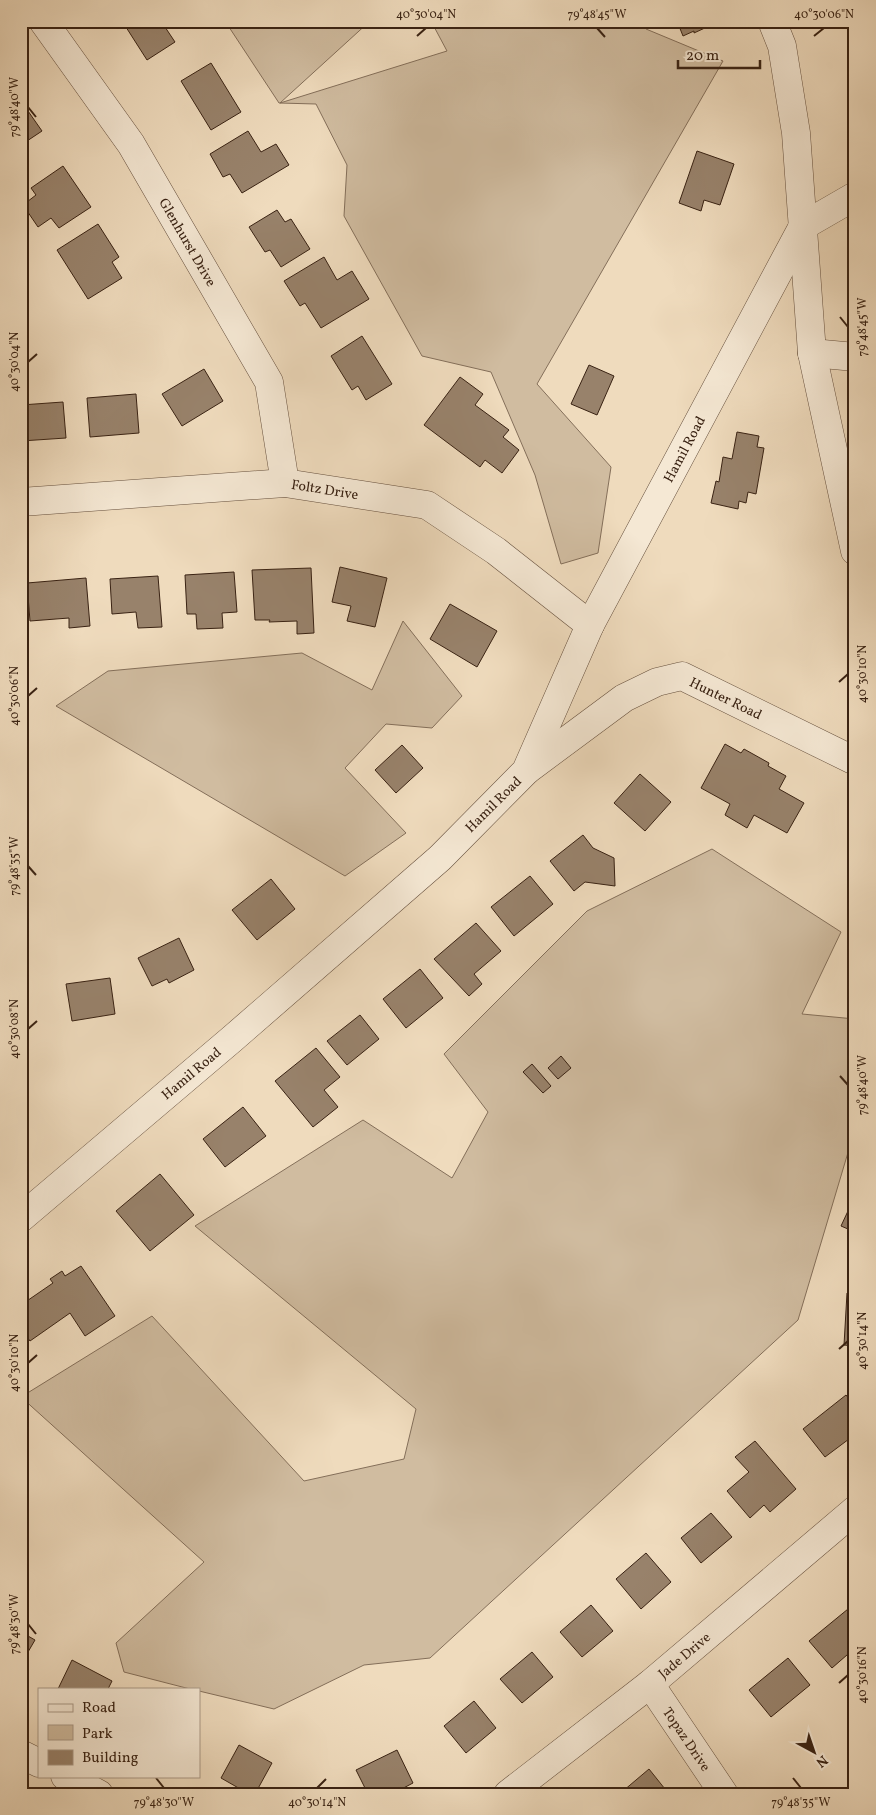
<svg xmlns="http://www.w3.org/2000/svg" width="876" height="1815" font-family="Vollkorn,serif">
  <style>
    .green { fill: #d0bca0; stroke: #846f5a }
    .building { fill: #98826b; stroke: #392213 }
    .lines { fill: none; stroke-linecap: round; stroke-linejoin: round }
    .minor-casing { stroke: #66503e; stroke-width: 29 }
    .minor { stroke: #f5e8d4; stroke-width: 28 }
    .ticks { fill: none; stroke: #392213; stroke-width: 2 }
    .labels { text-anchor: middle; stroke-width: 4; stroke-linejoin: round; paint-order: stroke }
    .street-label { font-size: 14px; fill: #392213; stroke: #f5e8d4 }
    .neatline { fill: none; stroke: #392213; stroke-width: 2 }
    .ticks-label { font-size: 12px; text-anchor: middle; fill: #392213 }
  </style>
  <rect width="100%" height="100%" fill="#efdbbd"/>
  <filter id="stains"><feTurbulence type="fractalNoise" baseFrequency=".004" numOctaves="4"/><feColorMatrix values="0 0 0 0 .2 0 0 0 0 .09 0 0 0 0 .02 0 0 0 .5 -.17"/></filter>
  <radialGradient id="worn" r=".72"><stop offset=".6" stop-color="#630" stop-opacity="0"/><stop offset="1" stop-color="#630" stop-opacity=".3"/></radialGradient>
  <!-- green -->
  <g class="green">
    <polygon points="225,21 370,21 280,103 447,51 431,21 645,21 646,29 723,61 537,384 611,467 598,553 561,564 535,475 491,372 422,356 344,216 347,165 316,104 279,103"/>
    <polygon points="403,621 462,696 432,728 386,724 345,768 406,833 345,876 56,706 108,671 302,653 372,690"/>
    <polygon points="712,849 841,932 802,1014 855,1019 855,1129 798,1320 430,1658 364,1665 274,1709 199,1691 199,1689 190,1689 124,1672 116,1643 204,1562 21,1397 152,1316 304,1481 404,1459 416,1409 195,1226 363,1120 452,1178 488,1112 444,1054 587,911"/>
  </g>
  <!-- building -->
  <g class="building">
    <polygon points="128,21 161,21 175,42 147,60 124,24"/>
    <polygon points="677,21 720,21 694,33 694,31 683,36"/>
    <polygon points="211,63 241,112 211,130 181,81"/>
    <polygon points="21,101 42,131 27,141 21,133"/>
    <polygon points="248,131 261,152 276,144 289,165 242,193 230,174 223,177 210,154"/>
    <polygon points="697,151 734,164 720,205 704,200 701,211 679,203"/>
    <polygon points="63,166 91,207 59,228 51,218 38,227 23,205 36,195 31,188"/>
    <polygon points="277,210 285,222 291,219 310,249 281,267 270,250 265,252 249,227"/>
    <polygon points="98,224 119,257 112,262 122,278 88,299 57,250"/>
    <polygon points="324,257 337,280 352,271 369,299 321,328 305,303 300,306 284,281"/>
    <polygon points="362,336 392,384 366,400 358,386 352,390 331,356"/>
    <polygon points="589,365 614,376 597,415 571,404"/>
    <polygon points="204,369 223,401 182,426 162,394"/>
    <polygon points="460,377 483,394 475,405 509,430 503,437 519,450 502,473 485,460 480,467 424,425"/>
    <polygon points="136,394 139,433 90,437 87,398"/>
    <polygon points="63,402 66,438 21,441 21,405"/>
    <polygon points="737,432 759,436 757,447 764,448 756,494 748,492 746,503 739,501 738,509 711,503 716,481 719,482 723,457 732,459"/>
    <polygon points="340,567 387,578 375,627 347,621 351,606 332,602"/>
    <polygon points="311,568 314,633 297,634 297,621 269,622 270,620 255,620 252,570"/>
    <polygon points="234,572 237,612 222,613 223,628 197,629 196,614 187,614 185,575"/>
    <polygon points="158,576 162,627 138,628 136,612 112,614 110,579"/>
    <polygon points="86,578 90,626 69,628 69,618 30,621 27,583"/>
    <polygon points="450,604 497,631 477,667 430,639"/>
    <polygon points="725,744 741,753 744,749 769,763 768,766 786,776 779,789 804,803 787,833 754,815 747,828 725,815 730,804 701,788"/>
    <polygon points="402,745 423,768 396,793 375,770"/>
    <polygon points="640,774 671,802 645,831 614,803"/>
    <polygon points="583,835 593,848 614,858 615,886 585,882 574,891 550,861"/>
    <polygon points="530,876 553,904 514,936 491,907"/>
    <polygon points="271,879 295,909 257,940 232,910"/>
    <polygon points="476,923 501,951 474,974 482,984 469,996 434,959"/>
    <polygon points="179,938 194,970 169,983 167,979 152,986 138,958"/>
    <polygon points="420,969 443,998 406,1028 383,999"/>
    <polygon points="110,978 115,1014 72,1021 66,984"/>
    <polygon points="360,1015 379,1039 347,1065 327,1041"/>
    <polygon points="316,1048 340,1077 324,1090 338,1107 313,1127 275,1081"/>
    <polygon points="561,1056 571,1068 558,1079 548,1068"/>
    <polygon points="532,1064 551,1086 543,1093 523,1072"/>
    <polygon points="243,1107 266,1136 225,1167 203,1139"/>
    <polygon points="160,1174 194,1215 150,1251 116,1211"/>
    <polygon points="855,1196 855,1232 841,1226"/>
    <polygon points="855,1237 855,1253 848,1250"/>
    <polygon points="81,1266 115,1316 85,1336 70,1313 30,1341 21,1329 21,1305 53,1283 50,1279 62,1271 65,1276"/>
    <polygon points="847,1293 855,1294 855,1346 844,1345"/>
    <polygon points="846,1395 855,1406 855,1443 853,1444 849,1439 825,1457 803,1429"/>
    <polygon points="755,1441 796,1489 770,1512 764,1505 750,1518 727,1491 749,1472 735,1457"/>
    <polygon points="711,1513 732,1537 701,1563 681,1538"/>
    <polygon points="646,1553 671,1582 641,1609 616,1579"/>
    <polygon points="591,1605 613,1631 582,1657 560,1632"/>
    <polygon points="848,1609 855,1618 855,1648 832,1668 809,1641"/>
    <polygon points="21,1632 35,1640 21,1664"/>
    <polygon points="532,1652 553,1677 522,1703 500,1679"/>
    <polygon points="788,1658 810,1685 771,1717 749,1690"/>
    <polygon points="72,1660 112,1681 108,1689 58,1689"/>
    <polygon points="474,1701 496,1728 466,1753 444,1726"/>
    <polygon points="239,1745 272,1763 255,1794 249,1794 221,1778"/>
    <polygon points="397,1750 413,1783 392,1794 368,1794 356,1770"/>
    <polygon points="649,1769 669,1794 625,1794 623,1791"/>
  </g>
  <g class="lines">
    <defs>
      <g id="minor">
        <polyline points="43,21 131,144 269,382 285,483"/>
        <polyline points="772,21 782,46 796,133 812,353 855,551"/>
        <polyline points="812,353 855,357"/>
        <polyline points="21,502 285,483 427,505 496,551 590,625"/>
        <polyline points="527,770 624,698 657,682 682,676 855,761"/>
        <polyline points="21,1218 232,1039 440,858 526,771 590,625 803,226 855,196"/>
        <polyline points="650,1684 724,1794"/>
        <polyline points="21,1754 39,1763"/>
        <polyline points="65,1776 99,1794"/>
        <polyline points="508,1794 650,1684 855,1510"/>
      </g>
    </defs>
    <!-- minor casing -->
    <use href="#minor" class="minor-casing"/>
    <!-- minor -->
    <use href="#minor" class="minor"/>
  </g>
  <!-- ticks -->
  <path class="ticks" d="M 597,28 L 605,37M 417,36 L 426,28M 814,36 L 824,28M 28,107 L 36,117M 840,317 L 848,327M 28,362 L 37,354M 839,682 L 848,674M 28,696 L 37,688M 28,866 L 36,875M 28,1029 L 37,1021M 840,1076 L 848,1085M 839,1349 L 848,1341M 28,1363 L 37,1355M 28,1624 L 36,1634M 839,1683 L 848,1675M 156,1778 L 164,1788M 793,1778 L 801,1788M 317,1788 L 326,1779"/>
  <g class="labels">
    <!-- street labels -->
    <g class="street-label">
      <text transform="translate(188 242) rotate(60)" y="5">Glenhurst Drive</text>
      <text transform="translate(684 449) rotate(-62)" y="5">Hamil Road</text>
      <text transform="translate(325 489) rotate(9)" y="5">Foltz Drive</text>
      <text transform="translate(726 698) rotate(26)" y="5">Hunter Road</text>
      <text transform="translate(493 804) rotate(-45)" y="5">Hamil Road</text>
      <text transform="translate(191 1073) rotate(-40)" y="5">Hamil Road</text>
      <text transform="translate(684 1655) rotate(-40)" y="5">Jade Drive</text>
      <text transform="translate(687 1739) rotate(56)" y="5">Topaz Drive</text>
    </g>
  </g>
  <!-- margin -->
  <rect width="876" height="1815" fill="none" stroke="#efdbbd" stroke-width="55"/>
  <!-- legend -->
  <rect x="38" y="1688" width="162" height="90" fill="#f5e8d4" stroke="#aa9987"/>
  <rect x="48" y="1704" width="25" height="8" fill="#f5e8d4" stroke="#aa9987"/>
  <text x="82" y="1712" font-size="15" fill="#392213">Road</text>
  <rect x="48" y="1725" width="25" height="15" fill="#d0bca0" stroke="#aa9987"/>
  <text x="82" y="1738" font-size="15" fill="#392213">Park</text>
  <rect x="48" y="1750" width="25" height="15" fill="#98826b" stroke="#aa9987"/>
  <text x="82" y="1762" font-size="15" fill="#392213">Building</text>
  <!-- north arrow -->
  <g transform="translate(814 1752) rotate(140)" stroke="#f5e8d4" stroke-width="4" paint-order="stroke">
  <path d="M0-4L9 19L0 12L-9 19Z" fill="#392213"/>
  <text y="-8" font-size="14" font-weight="bold" text-anchor="middle" fill="#392213">N</text>
  </g>
  <!-- scale -->
  <path d="M678 60v8h82v-8" fill="none" stroke="#392213" stroke-width="2.5"/>
  <text x="686" y="60" font-size="15" fill="#392213" stroke="#f5e8d4" stroke-width="4" paint-order="stroke">20 m</text>
  <rect x="28" y="28" width="820" height="1760" class="neatline"/>
  <g class="ticks-label">
    <text x="426" y="18">40°30'04"N</text>
    <text x="597" y="18">79°48'45"W</text>
    <text x="824" y="18">40°30'06"N</text>
    <text transform="translate(14 107) rotate(-90)" y="4">79°48'40"W</text>
    <text transform="translate(862 327) rotate(-90)" y="4">79°48'45"W</text>
    <text transform="translate(14 362) rotate(-90)" y="4">40°30'04"N</text>
    <text transform="translate(862 674) rotate(-90)" y="4">40°30'10"N</text>
    <text transform="translate(14 696) rotate(-90)" y="4">40°30'06"N</text>
    <text transform="translate(14 866) rotate(-90)" y="4">79°48'35"W</text>
    <text transform="translate(14 1029) rotate(-90)" y="4">40°30'08"N</text>
    <text transform="translate(862 1085) rotate(-90)" y="4">79°48'40"W</text>
    <text transform="translate(862 1341) rotate(-90)" y="4">40°30'14"N</text>
    <text transform="translate(14 1363) rotate(-90)" y="4">40°30'10"N</text>
    <text transform="translate(14 1624) rotate(-90)" y="4">79°48'30"W</text>
    <text transform="translate(862 1675) rotate(-90)" y="4">40°30'16"N</text>
    <text x="164" y="1806">79°48'30"W</text>
    <text x="317" y="1806">40°30'14"N</text>
    <text x="801" y="1806">79°48'35"W</text>
  </g>
  <rect width="100%" height="100%" filter="url(#stains)"/>
  <rect width="100%" height="100%" fill="url(#worn)"/>
</svg>
